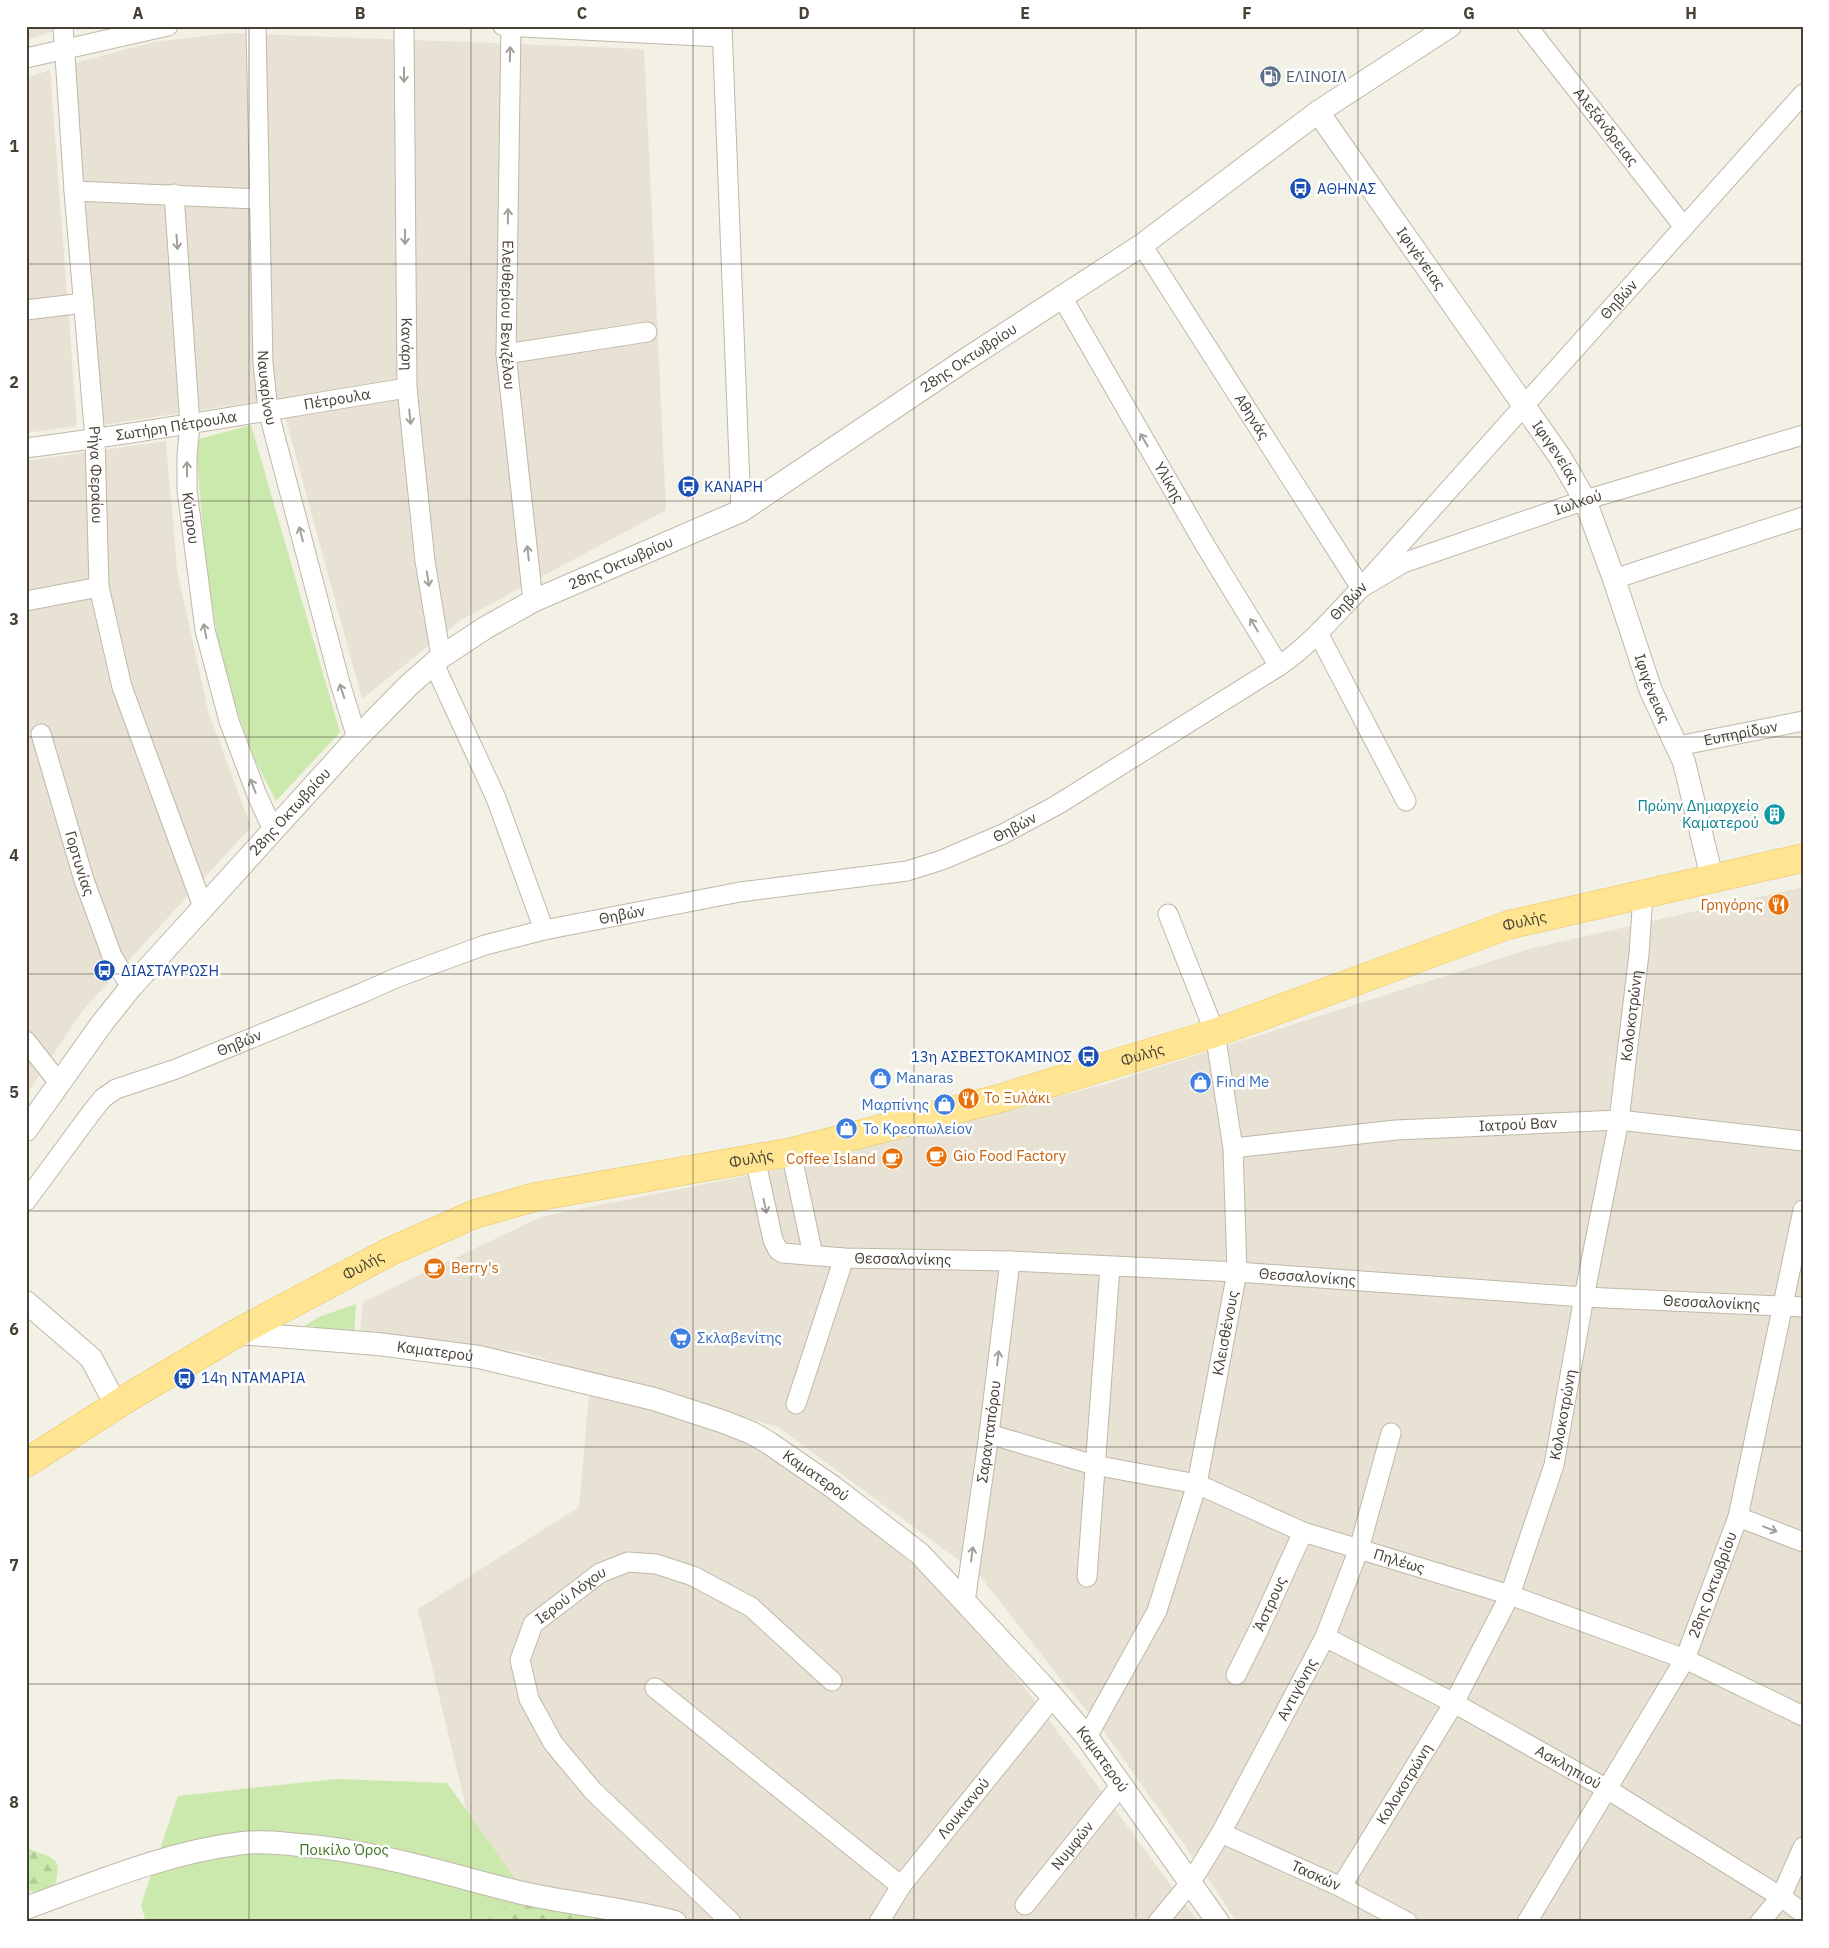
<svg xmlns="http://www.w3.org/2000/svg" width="1829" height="1948" font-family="'IBM Plex Sans',sans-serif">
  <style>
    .residential { fill: #e7e2d3 }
    .green { fill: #cbe9ad }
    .forest { fill: url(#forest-firs) }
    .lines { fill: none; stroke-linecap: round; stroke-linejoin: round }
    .minor-casing { stroke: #bfb8a8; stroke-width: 21 }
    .tertiary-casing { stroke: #bfb8a8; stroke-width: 24 }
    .primary-casing { stroke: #e7c460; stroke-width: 29 }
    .minor { stroke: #fff; stroke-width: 19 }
    .tertiary { stroke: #fff; stroke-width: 22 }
    .primary { stroke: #ffe592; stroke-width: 28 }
    .oneway { stroke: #a2a09a }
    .grid { fill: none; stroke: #464035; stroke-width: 1; stroke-opacity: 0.55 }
    .labels { text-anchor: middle; stroke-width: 5; stroke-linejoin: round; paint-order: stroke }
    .service-label { font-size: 15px; fill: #4e5e75; stroke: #fff; text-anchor: start }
    .street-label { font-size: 15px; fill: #464035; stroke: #fff }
    .transit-label { font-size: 15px; fill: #164399; stroke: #fff; text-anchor: start }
    .culture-label { font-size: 15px; fill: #0d838f; stroke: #fff; text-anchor: end }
    .food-label { font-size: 15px; fill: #c56008; stroke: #fff; text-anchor: start }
    .shop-label { font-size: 15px; fill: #366cbe; stroke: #fff; text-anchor: start }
    .park-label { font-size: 15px; fill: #427926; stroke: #fff }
    .neatline { fill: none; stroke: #464035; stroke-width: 2 }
    .grid-label { font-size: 16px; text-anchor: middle; font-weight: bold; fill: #464035 }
  </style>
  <defs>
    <pattern id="forest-firs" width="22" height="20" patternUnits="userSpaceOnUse" patternTransform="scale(1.25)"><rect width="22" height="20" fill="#cbe9ad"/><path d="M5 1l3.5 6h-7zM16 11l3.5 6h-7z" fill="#b0c995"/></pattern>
  </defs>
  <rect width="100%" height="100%" fill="#f3f0e5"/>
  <!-- residential -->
  <g class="residential">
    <polygon points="26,26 70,26 26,40"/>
    <polygon points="230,33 644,49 666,510 461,620 362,699 280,398 102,425 75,63 154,42"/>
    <polygon points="50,70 77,426 26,433 26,78"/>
    <polygon points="166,441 177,570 208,711 251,827 83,1010 26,1095 26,461"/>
    <polygon points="1803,887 1803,1922 1237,1922 1210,1881 1100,1726 1066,1686 980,1576 778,1427 521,1352 360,1334 363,1302 541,1217 785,1168 1106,1084 1533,948"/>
    <polygon points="589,1396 658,1399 778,1454 951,1596 1029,1693 1198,1922 617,1922 487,1894 418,1609 579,1507"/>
  </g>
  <!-- green -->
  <g class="green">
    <polygon points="251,425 340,732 276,801 255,760 223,672 207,573 195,440"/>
    <polygon points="356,1304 354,1335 317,1331 315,1326 304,1326 319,1317"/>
    <polygon points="336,1779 447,1783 546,1922 146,1922 141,1905 178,1796"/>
  </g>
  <!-- forest -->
  <g class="forest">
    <path d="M 26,1847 C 47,1859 65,1852 55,1885 L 35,1893 L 26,1888 Z"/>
    <polygon points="516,1900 617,1922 483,1922"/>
  </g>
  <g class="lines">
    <defs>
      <g id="minor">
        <path id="s1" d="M 63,26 L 74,191 L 95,439 L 99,587 L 122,687 L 203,907"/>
        <path id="s2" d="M 256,26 L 263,363 L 268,410 L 340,683 L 357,738"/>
        <path id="s3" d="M 404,26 L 407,388 L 425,561 L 441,657"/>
        <polyline points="503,26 721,37"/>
        <path id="s4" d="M 511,26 L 506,354 L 533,601"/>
        <polyline points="722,26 741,511"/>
        <path id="s5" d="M 1527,26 L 1684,227"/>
        <polyline points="26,58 168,26"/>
        <polyline points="74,191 259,199"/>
        <path id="s6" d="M 174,194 L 190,425 L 187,455 L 187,490 L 205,630 L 229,721 L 257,795 L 273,830"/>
        <path id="s7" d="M 1142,245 L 1361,588 L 1403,563 L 1585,500 L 1803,435"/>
        <path id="s8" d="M 1062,297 L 1205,545 L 1279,666"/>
        <polyline points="26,310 84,303"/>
        <polyline points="506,354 647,332"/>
        <path id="s9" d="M 26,448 C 154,432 280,408 407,388"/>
        <polyline points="1614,579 1803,517"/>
        <polyline points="26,601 99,587"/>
        <polyline points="1318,633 1406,801"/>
        <polyline points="434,664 496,798 544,930"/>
        <path id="s10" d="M 41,734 L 84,880 L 112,956 L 131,987"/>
        <path id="s11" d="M 1678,746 L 1803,721"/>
        <polyline points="26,1041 59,1083"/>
        <path id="s12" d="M 1233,1148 L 1396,1130 L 1619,1120 L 1803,1141"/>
        <polyline points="791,1152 813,1255"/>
        <path id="s13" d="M 755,1158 L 773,1240 L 778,1250 L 783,1253 L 844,1258 L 1010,1261 L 1237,1272 L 1584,1297 L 1803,1307"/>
        <path id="s14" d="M 26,1201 L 91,1113 L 103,1098 L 116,1089 L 176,1069 L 362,993 L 398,977 L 485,945 L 544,930 L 740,892 L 907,871 L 942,860 L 1003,834 L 1057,805 L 1279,666 C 1310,645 1335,615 1361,588 L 1803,94"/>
        <polyline points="796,1404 844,1258"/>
        <path id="s15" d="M 989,1434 L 1094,1465 L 1197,1484 L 1303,1532 L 1510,1595 L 1685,1659 L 1803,1716"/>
        <polyline points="1738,1517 1803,1542"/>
        <polyline points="1087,1577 1110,1267"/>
        <path id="s16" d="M 965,1602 L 989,1434 L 1010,1261"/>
        <path id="s17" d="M 1325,1637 L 1454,1703 L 1607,1789 L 1781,1897 L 1803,1913"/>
        <path id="s18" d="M 1236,1675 L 1257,1633 L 1303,1532"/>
        <polyline points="655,1688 901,1886"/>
        <path id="s19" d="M 1087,1737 L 1157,1611 L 1197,1484 L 1237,1272 L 1233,1148 L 1215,1033 L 1168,914"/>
        <path id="s20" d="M 1221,1833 L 1341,1887 L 1407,1922"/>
        <path id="s21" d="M 1341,1887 L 1454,1703 L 1510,1595 L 1554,1465 L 1584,1297 L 1619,1120 L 1639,954 L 1643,894"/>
        <path id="s22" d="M 1025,1905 L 1121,1785"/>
        <path id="s23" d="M 731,1922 L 593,1791 L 553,1743 L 529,1699 L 520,1660 L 533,1624 L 600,1573 L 628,1562 L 656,1564 L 693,1576 L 751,1607 L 832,1681"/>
        <path id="s24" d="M 879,1922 L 901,1886 L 1053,1697"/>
        <path id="s25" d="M 1158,1922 L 1191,1882 L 1221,1833 L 1325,1637 L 1359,1549 L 1391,1433"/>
        <path id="s26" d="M 1527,1922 L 1685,1659 L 1738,1517 L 1803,1210"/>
        <polyline points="1760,1922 1781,1897 1803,1847"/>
      </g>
      <g id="tertiary">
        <path id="s27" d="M 1318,112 L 1560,457 L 1585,500 L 1614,579 L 1651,691 L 1684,762 L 1712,878"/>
        <path id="s28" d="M 26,1130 L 103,1022 L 131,987 L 357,738 L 409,685 L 441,657 L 485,628 L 533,601 L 741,511 L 965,360 L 1142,245 L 1318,112 L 1450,26"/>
        <polyline points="26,1302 91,1358 116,1405"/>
        <path id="s29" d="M 237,1333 L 378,1344 L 479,1357 L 654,1399 L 724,1422 L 752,1433 L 769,1443 L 833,1487 L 920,1554 L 965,1602 L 1053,1697 L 1087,1737 L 1218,1922"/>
        <path d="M 26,1908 C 97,1882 168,1852 243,1843 C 262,1841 281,1843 300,1845 C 375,1851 446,1874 518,1892 C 570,1904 623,1908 675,1922"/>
      </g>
      <g id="primary">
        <path id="s30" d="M 26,1463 L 129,1397 L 237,1333 L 389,1252 L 475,1214 L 535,1197 L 791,1152 L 1001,1098 L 1215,1033 L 1508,925 L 1803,858"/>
      </g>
    </defs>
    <!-- minor casing -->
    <use href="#minor" class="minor-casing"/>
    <!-- tertiary casing -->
    <use href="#tertiary" class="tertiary-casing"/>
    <!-- primary casing -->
    <use href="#primary" class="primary-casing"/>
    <!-- minor -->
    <use href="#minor" class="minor"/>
    <!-- tertiary -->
    <use href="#tertiary" class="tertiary"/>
    <!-- primary -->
    <use href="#primary" class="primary"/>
  </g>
  <!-- one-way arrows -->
  <defs><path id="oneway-shaft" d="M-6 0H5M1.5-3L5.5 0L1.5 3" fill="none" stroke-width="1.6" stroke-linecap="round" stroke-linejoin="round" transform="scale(1.25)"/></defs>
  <g class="oneway">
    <use href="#oneway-shaft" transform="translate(510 54) rotate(-89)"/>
    <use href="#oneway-shaft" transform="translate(404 75) rotate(90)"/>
    <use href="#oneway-shaft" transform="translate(508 216) rotate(-89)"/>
    <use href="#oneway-shaft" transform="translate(405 237) rotate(90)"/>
    <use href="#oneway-shaft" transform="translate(177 242) rotate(86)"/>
    <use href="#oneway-shaft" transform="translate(410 417) rotate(84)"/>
    <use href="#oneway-shaft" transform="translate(1144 440) rotate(-120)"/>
    <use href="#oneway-shaft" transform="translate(187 469) rotate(-90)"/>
    <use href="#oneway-shaft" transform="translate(301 534) rotate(-105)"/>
    <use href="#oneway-shaft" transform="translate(528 553) rotate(-96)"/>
    <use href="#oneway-shaft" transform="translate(428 579) rotate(81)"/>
    <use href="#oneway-shaft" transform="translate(1254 625) rotate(-121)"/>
    <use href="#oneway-shaft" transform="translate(205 631) rotate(-101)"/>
    <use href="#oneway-shaft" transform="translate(342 691) rotate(-108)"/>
    <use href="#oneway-shaft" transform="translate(253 786) rotate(-111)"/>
    <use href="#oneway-shaft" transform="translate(765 1206) rotate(78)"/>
    <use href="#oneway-shaft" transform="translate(998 1358) rotate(-83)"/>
    <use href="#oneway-shaft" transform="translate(1770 1529) rotate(21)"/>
    <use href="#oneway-shaft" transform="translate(972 1554) rotate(-82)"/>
  </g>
  <!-- grid -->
  <path class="grid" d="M 249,26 L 249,1922M 471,26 L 471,1922M 693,26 L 693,1922M 914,26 L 914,1922M 1136,26 L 1136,1922M 1358,26 L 1358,1922M 1580,26 L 1580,1922M 26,264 L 1803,264M 26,501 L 1803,501M 26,737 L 1803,737M 26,974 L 1803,974M 26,1211 L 1803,1211M 26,1447 L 1803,1447M 26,1684 L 1803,1684"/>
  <!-- icons -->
  <defs>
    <symbol id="fuel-disc" viewBox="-11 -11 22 22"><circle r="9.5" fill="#5c6f8a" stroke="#fff"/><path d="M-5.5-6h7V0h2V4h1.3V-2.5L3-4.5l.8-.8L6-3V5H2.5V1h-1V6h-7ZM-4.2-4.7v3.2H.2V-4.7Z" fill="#fff"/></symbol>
    <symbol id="bus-disc" viewBox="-11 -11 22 22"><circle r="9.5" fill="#1a4fb4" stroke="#fff"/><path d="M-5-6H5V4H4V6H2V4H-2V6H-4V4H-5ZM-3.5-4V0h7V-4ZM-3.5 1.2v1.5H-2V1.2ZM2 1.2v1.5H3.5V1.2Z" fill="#fff"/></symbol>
    <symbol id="building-disc" viewBox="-11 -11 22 22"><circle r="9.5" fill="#0f9aa8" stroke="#fff"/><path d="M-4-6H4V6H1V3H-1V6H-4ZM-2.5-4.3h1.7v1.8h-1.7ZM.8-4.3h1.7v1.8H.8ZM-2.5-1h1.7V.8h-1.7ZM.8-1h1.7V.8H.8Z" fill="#fff"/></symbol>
    <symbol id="restaurant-disc" viewBox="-11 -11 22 22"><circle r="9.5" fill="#e8710a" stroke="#fff"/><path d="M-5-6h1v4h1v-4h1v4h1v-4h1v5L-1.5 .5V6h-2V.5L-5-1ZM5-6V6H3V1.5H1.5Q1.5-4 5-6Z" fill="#fff"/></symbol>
    <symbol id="shop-disc" viewBox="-11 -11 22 22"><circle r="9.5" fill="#3f7fe0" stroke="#fff"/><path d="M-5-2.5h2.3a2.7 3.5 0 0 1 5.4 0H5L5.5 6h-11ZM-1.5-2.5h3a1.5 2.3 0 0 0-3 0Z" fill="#fff"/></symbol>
    <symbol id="cafe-disc" viewBox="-11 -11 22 22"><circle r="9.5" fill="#e8710a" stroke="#fff"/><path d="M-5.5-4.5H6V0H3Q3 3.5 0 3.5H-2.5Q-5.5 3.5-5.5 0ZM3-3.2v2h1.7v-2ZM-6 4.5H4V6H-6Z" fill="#fff"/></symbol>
    <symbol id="supermarket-disc" viewBox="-11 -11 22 22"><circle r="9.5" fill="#3f7fe0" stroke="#fff"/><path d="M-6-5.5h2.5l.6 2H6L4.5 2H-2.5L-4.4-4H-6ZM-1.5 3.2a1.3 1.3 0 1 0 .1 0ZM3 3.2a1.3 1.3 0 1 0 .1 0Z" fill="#fff"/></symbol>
  </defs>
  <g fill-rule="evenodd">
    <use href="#fuel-disc" x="1258" y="64" width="25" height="25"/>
    <use href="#bus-disc" x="1288" y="176" width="25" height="25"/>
    <use href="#bus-disc" x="676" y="474" width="25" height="25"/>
    <use href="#building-disc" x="1762" y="802" width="25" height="25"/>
    <use href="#restaurant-disc" x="1766" y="892" width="25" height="25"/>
    <use href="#bus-disc" x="92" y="958" width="25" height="25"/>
    <use href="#bus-disc" x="1076" y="1044" width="25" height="25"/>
    <use href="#shop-disc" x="868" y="1066" width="25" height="25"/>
    <use href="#shop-disc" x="1188" y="1070" width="25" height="25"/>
    <use href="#restaurant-disc" x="956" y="1086" width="25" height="25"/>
    <use href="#shop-disc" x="932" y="1092" width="25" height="25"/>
    <use href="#shop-disc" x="834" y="1116" width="25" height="25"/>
    <use href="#cafe-disc" x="924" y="1144" width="25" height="25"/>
    <use href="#cafe-disc" x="880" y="1146" width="25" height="25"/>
    <use href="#cafe-disc" x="422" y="1256" width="25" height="25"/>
    <use href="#supermarket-disc" x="668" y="1326" width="25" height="25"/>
    <use href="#bus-disc" x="172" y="1366" width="25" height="25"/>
  </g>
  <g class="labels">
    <!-- service labels -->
    <g class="service-label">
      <text x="1286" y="82">ΕΛΙΝΟΙΛ</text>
    </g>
    <!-- street labels -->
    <g class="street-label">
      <text dy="5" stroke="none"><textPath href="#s5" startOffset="128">Αλεξάνδρειας</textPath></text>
      <text dy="5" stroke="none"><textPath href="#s27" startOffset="179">Ιφιγένειας</textPath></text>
      <text dy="5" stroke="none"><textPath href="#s14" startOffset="1896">Θηβών</textPath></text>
      <text dy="5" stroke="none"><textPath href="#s4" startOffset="289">Ελευθερίου Βενιζέλου</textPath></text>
      <text dy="5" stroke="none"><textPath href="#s3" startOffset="318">Κανάρη</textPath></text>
      <text dy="5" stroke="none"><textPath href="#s28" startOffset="1239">28ης Οκτωβρίου</textPath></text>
      <text dy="5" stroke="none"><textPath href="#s2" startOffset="362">Ναυαρίνου</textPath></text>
      <text dy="5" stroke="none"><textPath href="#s9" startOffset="315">Πέτρουλα</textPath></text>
      <text dy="5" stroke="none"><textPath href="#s7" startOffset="204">Αθηνάς</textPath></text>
      <text dy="5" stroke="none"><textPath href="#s9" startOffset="152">Σωτήρη Πέτρουλα</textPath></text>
      <text dy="5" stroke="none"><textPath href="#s27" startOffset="415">Ιφιγενείας</textPath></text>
      <text dy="5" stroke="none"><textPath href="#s1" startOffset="450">Ρήγα Φεραίου</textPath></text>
      <text dy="5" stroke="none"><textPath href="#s8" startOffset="214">Υλίκης</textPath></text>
      <text dy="5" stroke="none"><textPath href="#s7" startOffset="641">Ιωλκού</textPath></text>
      <text dy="5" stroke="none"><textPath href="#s6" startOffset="325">Κύπρου</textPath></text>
      <text dy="5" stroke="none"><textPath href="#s28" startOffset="834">28ης Οκτωβρίου</textPath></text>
      <text dy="5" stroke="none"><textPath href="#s14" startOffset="1491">Θηβών</textPath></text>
      <text dy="5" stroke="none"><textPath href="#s27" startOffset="671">Ιφιγένειας</textPath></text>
      <text dy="5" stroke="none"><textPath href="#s11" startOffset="64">Ευπηρίδων</textPath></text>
      <text dy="5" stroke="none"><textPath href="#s28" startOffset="414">28ης Οκτωβρίου</textPath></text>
      <text dy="5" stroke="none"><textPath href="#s14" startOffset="1086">Θηβών</textPath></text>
      <text dy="5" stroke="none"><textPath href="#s10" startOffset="135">Γορτυνίας</textPath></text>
      <text dy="5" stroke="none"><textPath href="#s14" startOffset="681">Θηβών</textPath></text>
      <text dy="5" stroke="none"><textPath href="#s30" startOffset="1606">Φυλής</textPath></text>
      <text dy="5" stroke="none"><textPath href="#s21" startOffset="931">Κολοκοτρώνη</textPath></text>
      <text dy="5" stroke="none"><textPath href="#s14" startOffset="276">Θηβών</textPath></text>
      <text dy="5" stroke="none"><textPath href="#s30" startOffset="1201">Φυλής</textPath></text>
      <text dy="5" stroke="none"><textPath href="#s12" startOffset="286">Ιατρού Βαν</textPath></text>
      <text dy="5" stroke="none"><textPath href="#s30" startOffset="796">Φυλής</textPath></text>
      <text dy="5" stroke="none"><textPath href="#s13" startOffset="221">Θεσσαλονίκης</textPath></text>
      <text dy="5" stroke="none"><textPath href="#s30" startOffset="391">Φυλής</textPath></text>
      <text dy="5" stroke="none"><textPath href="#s13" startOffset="626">Θεσσαλονίκης</textPath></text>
      <text dy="5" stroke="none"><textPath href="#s13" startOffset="1031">Θεσσαλονίκης</textPath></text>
      <text dy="5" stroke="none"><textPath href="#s19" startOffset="431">Κλεισθένους</textPath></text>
      <text dy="5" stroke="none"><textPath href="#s29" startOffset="199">Καματερού</textPath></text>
      <text dy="5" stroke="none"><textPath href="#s21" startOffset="526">Κολοκοτρώνη</textPath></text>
      <text dy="5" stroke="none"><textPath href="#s16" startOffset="172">Σαρανταπόρου</textPath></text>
      <text dy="5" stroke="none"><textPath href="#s29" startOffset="604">Καματερού</textPath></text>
      <text dy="5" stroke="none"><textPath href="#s15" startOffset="431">Πηλέως</textPath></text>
      <text dy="5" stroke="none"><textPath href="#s26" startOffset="386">28ης Οκτωβρίου</textPath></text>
      <text dy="5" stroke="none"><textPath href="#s23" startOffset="429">Ιερού Λόχου</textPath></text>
      <text dy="5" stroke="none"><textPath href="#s18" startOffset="79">Άστρους</textPath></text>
      <text dy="5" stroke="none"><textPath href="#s25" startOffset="272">Αντιγόνης</textPath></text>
      <text dy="5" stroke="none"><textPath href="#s29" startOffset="1009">Καματερού</textPath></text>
      <text dy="5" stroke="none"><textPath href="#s17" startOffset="276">Ασκληπιού</textPath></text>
      <text dy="5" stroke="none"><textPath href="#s21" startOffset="121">Κολοκοτρώνη</textPath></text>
      <text dy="5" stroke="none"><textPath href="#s24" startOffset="142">Λουκιανού</textPath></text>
      <text dy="5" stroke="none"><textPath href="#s22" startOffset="76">Νυμφών</textPath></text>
      <text dy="5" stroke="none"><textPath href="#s20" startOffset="104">Τασκών</textPath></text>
    </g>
    <!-- transit labels -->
    <g class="transit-label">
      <text x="1317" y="194">ΑΘΗΝΑΣ</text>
      <text x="704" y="492">ΚΑΝΑΡΗ</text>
      <text x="121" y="976">ΔΙΑΣΤΑΥΡΩΣΗ</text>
      <text x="1072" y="1062" text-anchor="end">13η ΑΣΒΕΣΤΟΚΑΜΙΝΟΣ</text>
      <text x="201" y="1383">14η ΝΤΑΜΑΡΙΑ</text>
    </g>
    <!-- culture labels -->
    <g class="culture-label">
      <text x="1759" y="811">Πρώην Δημαρχείο<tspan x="1759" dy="17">Καματερού</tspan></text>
    </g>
    <!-- food labels -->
    <g class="food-label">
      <text x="1763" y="910" text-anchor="end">Γρηγόρης</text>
      <text x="984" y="1103">Το Ξυλάκι</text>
      <text x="953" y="1161">Gio Food Factory</text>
      <text x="876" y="1164" text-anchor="end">Coffee Island</text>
      <text x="451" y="1273">Berry's</text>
    </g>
    <!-- shop labels -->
    <g class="shop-label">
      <text x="896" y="1083">Manaras</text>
      <text x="1216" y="1087">Find Me</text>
      <text x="929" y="1110" text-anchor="end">Μαρπίνης</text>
      <text x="863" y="1134">Το Κρεοπωλείον</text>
      <text x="697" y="1343">Σκλαβενίτης</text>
    </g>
    <!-- park labels -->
    <g class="park-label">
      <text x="344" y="1855">Ποικίλο Όρος</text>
    </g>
  </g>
  <!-- border -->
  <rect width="1829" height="1948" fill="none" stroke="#ffffff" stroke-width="55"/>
  <rect x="28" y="28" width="1774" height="1892" class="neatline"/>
  <g class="grid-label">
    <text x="138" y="19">A</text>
    <text x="360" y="19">B</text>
    <text x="582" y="19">C</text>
    <text x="804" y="19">D</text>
    <text x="1025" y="19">E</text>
    <text x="1247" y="19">F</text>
    <text x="1469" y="19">G</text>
    <text x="1691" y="19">H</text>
    <text x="14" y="152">1</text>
    <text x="14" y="388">2</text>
    <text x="14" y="625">3</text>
    <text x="14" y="861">4</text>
    <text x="14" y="1098">5</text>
    <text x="14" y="1335">6</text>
    <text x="14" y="1571">7</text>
    <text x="14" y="1808">8</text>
  </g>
</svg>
